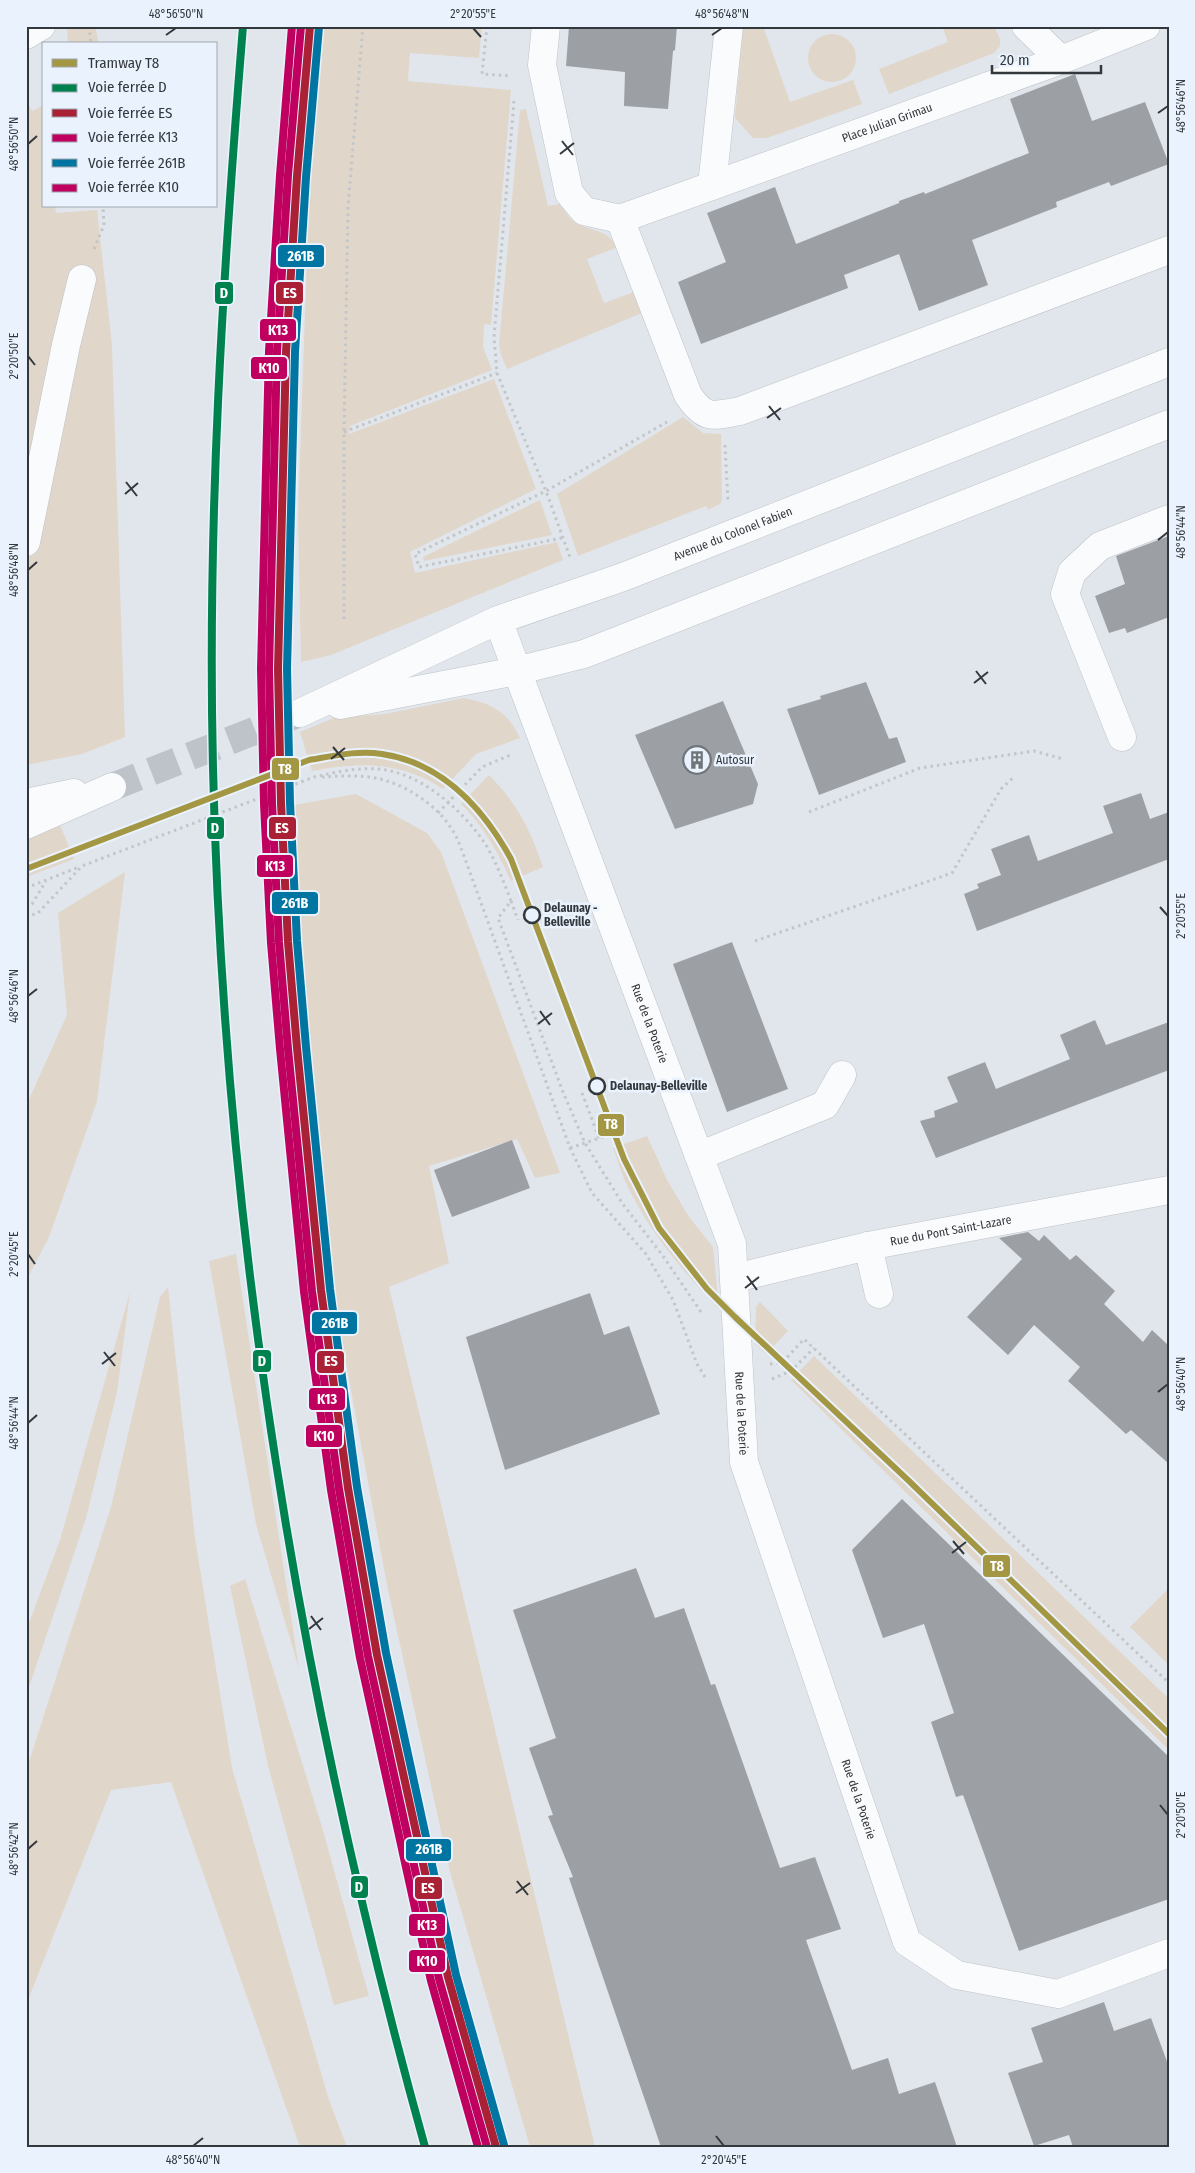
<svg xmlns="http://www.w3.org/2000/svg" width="1195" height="2173" font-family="'Fira Sans Condensed',sans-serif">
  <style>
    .green { fill: #e1d6ca }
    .building { fill: #9ca0a5 }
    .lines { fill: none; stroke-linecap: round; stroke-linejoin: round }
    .major-tunnel { stroke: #bdc3c9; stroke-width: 28; stroke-dasharray: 28 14; stroke-linecap: butt }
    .minor-casing { stroke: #bfc3c8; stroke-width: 29 }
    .major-casing { stroke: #bfc3c8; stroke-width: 29 }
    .path { stroke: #c3c6c8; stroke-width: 3; stroke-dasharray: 2.5 4; stroke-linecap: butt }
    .minor { stroke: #fafbfc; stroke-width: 28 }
    .major { stroke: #fafbfc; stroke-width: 28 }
    .rail-1-casing { stroke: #e9f2fd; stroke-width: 11 }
    .rail-2-casing { stroke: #e9f2fd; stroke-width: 11 }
    .rail-3-casing { stroke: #e9f2fd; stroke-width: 11 }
    .rail-4-casing { stroke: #e9f2fd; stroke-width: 11 }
    .rail-5-casing { stroke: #e9f2fd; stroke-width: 11 }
    .rail-1 { stroke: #00824e; stroke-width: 8 }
    .rail-2 { stroke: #aa2135; stroke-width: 8 }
    .rail-3 { stroke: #bf005f; stroke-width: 8 }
    .rail-4 { stroke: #0075a1; stroke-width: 8 }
    .rail-5 { stroke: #bf005f; stroke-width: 8 }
    .tram-1-casing { stroke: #e9f2fd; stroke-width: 10 }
    .tram-1 { stroke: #a49744; stroke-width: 6 }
    .ticks { fill: none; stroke: #33383d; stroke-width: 2 }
    .stop-dot { fill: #e9f2fd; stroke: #33383d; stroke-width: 2.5 }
    .labels { text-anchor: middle; stroke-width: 5; stroke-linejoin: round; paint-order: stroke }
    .street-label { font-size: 12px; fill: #33383d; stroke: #e9f2fd }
    .poi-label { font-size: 12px; fill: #33383d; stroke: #e9f2fd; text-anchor: start }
    .stop-label { font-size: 12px; font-weight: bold; fill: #33383d; stroke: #e9f2fd; text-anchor: start }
    .line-badge { stroke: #e9f2fd; stroke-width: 2 }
    .badge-label { font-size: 14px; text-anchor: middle; font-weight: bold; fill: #fff }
    .neatline { fill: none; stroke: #33383d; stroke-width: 2 }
    .ticks-label { font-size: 12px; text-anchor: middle; fill: #33383d }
  </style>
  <rect width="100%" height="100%" fill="#e0e6ec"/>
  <!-- green -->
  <g class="green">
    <polygon points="67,26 95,26 99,44 68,44"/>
    <polygon points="323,26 482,26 479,58 410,53 408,81 511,90 491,325 484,324 483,347 492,370 350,426 349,434 494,379 536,489 410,552 415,573 557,542 563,560 331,655 301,662 298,514 310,171"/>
    <polygon points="743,26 763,26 790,102 853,80 862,104 767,138 753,138 735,118"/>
    <polygon points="942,26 994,26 1000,39 1000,46 994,53 889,94 879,69 948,42"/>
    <circle cx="832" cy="58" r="24"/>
    <polygon points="26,101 32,111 44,105 44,206 55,206 56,213 97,210 112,345 125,737 82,754 26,765"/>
    <path d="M 526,109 L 548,206 L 560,204 C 564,209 567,216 572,220 C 588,233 602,225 618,247 L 587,259 L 604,303 L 634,292 L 642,313 L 507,369 L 501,355 L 499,345 L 520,110 Z"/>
    <polygon points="683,417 703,433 721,434 722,500 720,504 708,510 706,506 578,556 557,494"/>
    <polygon points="540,500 552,535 424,561 423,557"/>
    <path d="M 464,698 C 493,704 507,711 520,738 L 476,754 L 443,789 C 400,761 360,762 312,771 L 300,732 L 334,718 L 385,714 Z"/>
    <path d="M 489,775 C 518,805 529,827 543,867 L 511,881 C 498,853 484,826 461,804 Z"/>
    <polygon points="356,794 427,833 441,852 560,1173 535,1178 517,1139 429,1166 449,1263 389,1287 595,2147 530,2147 450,1872 387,1585 331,1282 315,1163 303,1025 294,805"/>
    <polygon points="60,825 74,859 26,877 26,838"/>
    <polygon points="125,872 97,1101 49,1237 26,1281 26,1106 67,1015 58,913"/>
    <path d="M 647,1136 L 667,1180 L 689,1217 L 713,1247 L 719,1309 C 683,1272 649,1231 627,1185 C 621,1173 618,1160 613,1148 Z"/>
    <polygon points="236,1254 299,1669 256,1524 209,1261"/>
    <polygon points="168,1287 195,1538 232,1768 329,2100 347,2147 300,2147 171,1782 111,1790 26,2005 26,1771 111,1507 160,1297"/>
    <polygon points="130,1292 117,1392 86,1518 26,1696 26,1631 60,1540"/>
    <polygon points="760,1302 788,1331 766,1354 755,1344 756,1307"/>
    <polygon points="814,1356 1169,1699 1169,1750 791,1380"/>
    <polygon points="245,1579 322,1827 369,1996 334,2005 268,1766 230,1586"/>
    <polygon points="1169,1588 1169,1665 1130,1627"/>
  </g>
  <!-- building -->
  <g class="building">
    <polygon points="569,26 677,26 675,50 673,51 668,109 624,106 625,72 566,66"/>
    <polygon points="1075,74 1092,121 1145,102 1169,164 1111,186 1109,182 1056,202 1057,207 972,240 988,285 919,311 899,254 844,275 848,288 701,344 678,282 726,262 707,213 775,187 796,244 899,203 899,201 924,192 925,194 1029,153 1010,99"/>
    <polygon points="1169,536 1169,617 1127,633 1125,628 1109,633 1095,596 1125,584 1116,556"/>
    <polygon points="866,682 889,739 897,737 906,762 819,795 787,709 821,699 820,696"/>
    <polygon points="723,701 758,784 753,804 675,829 635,735"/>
    <polygon points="1141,793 1150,819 1169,812 1169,859 977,931 964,894 979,888 977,884 1001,875 991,849 1029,835 1038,861 1113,833 1103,806"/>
    <polygon points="732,942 788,1089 727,1112 673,964"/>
    <polygon points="1095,1020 1106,1045 1169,1022 1169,1070 936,1158 920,1121 935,1117 934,1111 958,1102 947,1077 985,1062 996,1089 1070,1059 1060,1035"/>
    <polygon points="512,1140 530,1188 452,1217 434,1170"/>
    <polygon points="1028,1232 1039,1241 1044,1235 1070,1260 1076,1255 1115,1291 1104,1304 1143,1342 1152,1330 1169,1346 1169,1464 1131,1430 1126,1434 1068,1381 1080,1367 1034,1325 1008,1355 967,1317 1022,1259 999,1238"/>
    <polygon points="590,1293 604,1335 629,1326 660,1414 505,1470 466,1337"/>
    <polygon points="902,1499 1169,1757 1169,1899 1019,1951 963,1795 956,1797 931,1722 954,1713 924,1624 883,1638 852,1550"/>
    <polygon points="636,1568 655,1618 684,1608 711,1685 715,1684 780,1868 815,1857 841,1929 806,1940 852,2070 888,2058 899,2094 935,2082 957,2147 661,2147 569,1878 573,1877 548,1816 553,1815 529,1748 556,1738 513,1610"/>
    <polygon points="1104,2002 1114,2031 1151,2018 1169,2067 1169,2147 1073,2147 1069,2135 1034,2146 1008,2073 1043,2062 1031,2028"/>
  </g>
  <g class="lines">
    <!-- major-tunnel -->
    <polyline class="major-tunnel" points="112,787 300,713"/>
    <defs>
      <g id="minor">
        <polyline points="546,26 542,65 569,193 584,211 620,219"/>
        <polyline points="1026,26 1061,60"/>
        <polyline points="26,35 41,26"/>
        <polyline points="712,186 729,26"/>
        <path d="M 620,219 L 688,395 C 705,420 712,416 740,411 L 1169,250"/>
        <path id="s1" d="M 620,219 L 1061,60 L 1146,26"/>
        <polyline points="26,542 66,345 82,279"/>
        <path id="s2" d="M 498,620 L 732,1244 L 744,1462 L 907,1942 L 957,1975 L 1058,1994 L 1169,1953"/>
        <polyline points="1122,737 1065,594 1072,572 1100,546 1169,519"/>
        <polyline points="699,1156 825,1105 842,1075"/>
        <polyline points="868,1246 879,1294"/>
        <path id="s3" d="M 735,1278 L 868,1246 L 1169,1190"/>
      </g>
      <g id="major">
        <polyline points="340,705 516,671 584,654 1169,424"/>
        <path id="s4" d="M 300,713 L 498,620 L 623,577 L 1169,362"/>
        <polyline points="26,803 74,793"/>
        <polyline points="26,825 112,787"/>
      </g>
    </defs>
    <!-- minor casing -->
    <use href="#minor" class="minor-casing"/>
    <!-- major casing -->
    <use href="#major" class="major-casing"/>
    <!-- path -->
    <g class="path">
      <polyline points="89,26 91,44"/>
      <polyline points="487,26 482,74 511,76"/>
      <polyline points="514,101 494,337 497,373 546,491 571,560"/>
      <polyline points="94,249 104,225 103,206"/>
      <polyline points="344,432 497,373"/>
      <polyline points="725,445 728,502"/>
      <polyline points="562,538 419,567 415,554 546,491 667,422"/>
      <polyline points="344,619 344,432 348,207 363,26"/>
      <path d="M 322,777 C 343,776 366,774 387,781 C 410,788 438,807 451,828 C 457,836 460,846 464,856 L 570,1148 L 592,1193 L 646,1254 L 673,1300 L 697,1364 L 705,1377"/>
      <polyline points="809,812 920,768 1034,751 1063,759"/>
      <polyline points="438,813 482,767 513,754"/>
      <polyline points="26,888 79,867"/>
      <polyline points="511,901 518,920"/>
      <polyline points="26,907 32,904 46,881"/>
      <path d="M 26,917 L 38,913 L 82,866 L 314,777 C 337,772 361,766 386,770 C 426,777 464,812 486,845 C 496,862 504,882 511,901 L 498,918 L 563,1092 L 585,1143 L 622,1203 L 663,1256 L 701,1312"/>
      <polyline points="755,941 952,873 1001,789 1015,776"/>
      <polyline points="582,1093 599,1138"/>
      <polyline points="570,1148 614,1133"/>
      <polyline points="770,1364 783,1362 804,1339 1169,1683"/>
      <polyline points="772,1379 791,1371 814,1348"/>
    </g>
    <!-- minor -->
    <use href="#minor" class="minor"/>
    <!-- major -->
    <use href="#major" class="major"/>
    <defs>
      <path id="rail-1" d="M 243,26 C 223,273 207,520 213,768 C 224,1234 300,1698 425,2147"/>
      <polyline id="rail-2" points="310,26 297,176 286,352 278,669 281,803 288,942 297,1048 321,1290 348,1488 377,1655 448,1977 496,2147"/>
      <polyline id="rail-3" points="301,26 288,175 277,351 269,669 272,803 279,942 288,1049 312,1291 339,1489 368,1656 439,1979 487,2147"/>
      <polyline id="rail-4" points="319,27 306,177 295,352 287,669 290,803 297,941 306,1047 330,1289 357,1487 386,1653 456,1975 504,2145"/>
      <polyline id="rail-5" points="292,26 280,175 269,351 261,669 264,804 271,943 280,1049 304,1292 331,1490 360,1658 431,1981 478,2147"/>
    </defs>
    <!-- rail-1 casing -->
    <use href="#rail-1" class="rail-1-casing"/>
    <!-- rail-2 casing -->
    <use href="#rail-2" class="rail-2-casing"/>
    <!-- rail-3 casing -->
    <use href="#rail-3" class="rail-3-casing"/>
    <!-- rail-4 casing -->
    <use href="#rail-4" class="rail-4-casing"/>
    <!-- rail-5 casing -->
    <use href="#rail-5" class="rail-5-casing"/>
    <!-- rail-1 -->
    <use href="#rail-1" class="rail-1"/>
    <!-- rail-2 -->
    <use href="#rail-2" class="rail-2"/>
    <!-- rail-3 -->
    <use href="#rail-3" class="rail-3"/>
    <!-- rail-4 -->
    <use href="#rail-4" class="rail-4"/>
    <!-- rail-5 -->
    <use href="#rail-5" class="rail-5"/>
    <defs>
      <path id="tram-1" d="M 26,869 L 309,760 C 333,756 358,750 382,754 C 442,763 483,808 511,859 L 624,1159 L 659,1228 L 707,1289 L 735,1317 L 909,1481 L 1169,1734"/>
    </defs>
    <!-- tram-1 casing -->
    <use href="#tram-1" class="tram-1-casing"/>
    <!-- tram-1 -->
    <use href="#tram-1" class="tram-1"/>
  </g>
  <!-- ticks -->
  <path class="ticks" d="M 473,28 L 481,37M 166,35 L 176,28M 712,35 L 722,28M 1158,113 L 1168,106M 562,141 L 573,155M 28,144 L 37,136M 560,154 L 574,143M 28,356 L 35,365M 769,406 L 780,420M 767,418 L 781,408M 126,482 L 137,496M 125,494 L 138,483M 1158,540 L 1168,532M 28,570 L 37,562M 976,671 L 986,684M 974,683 L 988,672M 333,747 L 344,760M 331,759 L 345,748M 1160,907 L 1168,916M 28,996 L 37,989M 540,1011 L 550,1025M 538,1024 L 552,1013M 28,1254 L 35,1264M 747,1276 L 757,1290M 745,1288 L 759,1277M 104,1352 L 115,1366M 102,1364 L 116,1353M 1158,1392 L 1168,1384M 28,1423 L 37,1415M 953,1541 L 964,1554M 952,1553 L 966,1542M 311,1616 L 321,1630M 309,1629 L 323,1618M 1160,1805 L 1168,1815M 28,1849 L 37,1841M 517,1881 L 528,1895M 516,1893 L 530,1883M 716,2136 L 724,2146M 193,2146 L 203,2138"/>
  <!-- icons -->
  <defs>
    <symbol id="building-ring" viewBox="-11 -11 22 22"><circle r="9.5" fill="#e9f2fd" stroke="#70757a" stroke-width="1.5"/><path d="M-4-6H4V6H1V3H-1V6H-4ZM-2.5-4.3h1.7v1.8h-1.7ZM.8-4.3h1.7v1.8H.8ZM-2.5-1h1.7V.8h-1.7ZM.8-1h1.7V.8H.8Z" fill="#70757a"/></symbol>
  </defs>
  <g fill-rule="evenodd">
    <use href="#building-ring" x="681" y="744" width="32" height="32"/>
  </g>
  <!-- markers -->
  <g class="stop-dot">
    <circle cx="532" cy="915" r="8"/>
    <circle cx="597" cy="1086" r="8"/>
  </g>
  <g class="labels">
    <!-- street labels -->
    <g class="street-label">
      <text dy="4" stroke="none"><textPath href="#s1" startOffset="284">Place Julian Grimau</textPath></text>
      <text dy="4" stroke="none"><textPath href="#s4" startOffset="469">Avenue du Colonel Fabien</textPath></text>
      <text dy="4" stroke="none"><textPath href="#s2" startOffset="431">Rue de la Poterie</textPath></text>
      <text dy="4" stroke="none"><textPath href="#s3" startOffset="221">Rue du Pont Saint-Lazare</textPath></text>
      <text dy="4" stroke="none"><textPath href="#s2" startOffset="836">Rue de la Poterie</textPath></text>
      <text dy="4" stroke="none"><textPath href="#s2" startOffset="1241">Rue de la Poterie</textPath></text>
    </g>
    <!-- poi labels -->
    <g class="poi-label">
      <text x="716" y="764">Autosur</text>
    </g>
    <!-- stop labels -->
    <g class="stop-label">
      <text x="544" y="912">Delaunay -<tspan x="544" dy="14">Belleville</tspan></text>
      <text x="610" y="1090">Delaunay-Belleville</text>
    </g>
  </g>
  <g class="line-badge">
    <rect x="277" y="244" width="48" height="24" rx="5" fill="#0075a1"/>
    <rect x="214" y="281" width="20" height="24" rx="5" fill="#00824e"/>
    <rect x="275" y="281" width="29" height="24" rx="5" fill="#aa2135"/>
    <rect x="259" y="318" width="38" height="24" rx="5" fill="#bf005f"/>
    <rect x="250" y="356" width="38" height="24" rx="5" fill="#bf005f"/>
    <rect x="271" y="757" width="29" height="24" rx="5" fill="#a49744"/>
    <rect x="206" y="816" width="19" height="24" rx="5" fill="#00824e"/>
    <rect x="268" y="816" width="29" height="24" rx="5" fill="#aa2135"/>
    <rect x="256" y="854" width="38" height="24" rx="5" fill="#bf005f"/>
    <rect x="271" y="891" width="48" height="24" rx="5" fill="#0075a1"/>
    <rect x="597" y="1113" width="28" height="24" rx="5" fill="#a49744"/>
    <rect x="311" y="1311" width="47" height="24" rx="5" fill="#0075a1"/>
    <rect x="252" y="1349" width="20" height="24" rx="5" fill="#00824e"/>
    <rect x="316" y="1350" width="29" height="24" rx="5" fill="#aa2135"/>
    <rect x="308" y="1387" width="38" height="24" rx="5" fill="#bf005f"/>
    <rect x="305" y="1424" width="38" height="24" rx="5" fill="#bf005f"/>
    <rect x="982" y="1554" width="29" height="24" rx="5" fill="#a49744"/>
    <rect x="405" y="1838" width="47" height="24" rx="5" fill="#0075a1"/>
    <rect x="350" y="1875" width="19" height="24" rx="5" fill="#00824e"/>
    <rect x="414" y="1876" width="29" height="24" rx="5" fill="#aa2135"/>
    <rect x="408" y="1913" width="38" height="24" rx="5" fill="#bf005f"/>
    <rect x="408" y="1949" width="38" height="24" rx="5" fill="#bf005f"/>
  </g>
  <g class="badge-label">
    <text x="301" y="261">261B</text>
    <text x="224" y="298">D</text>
    <text x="290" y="298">ES</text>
    <text x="278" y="335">K13</text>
    <text x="269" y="373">K10</text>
    <text x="285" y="774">T8</text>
    <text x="215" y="833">D</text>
    <text x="282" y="833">ES</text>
    <text x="275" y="871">K13</text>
    <text x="295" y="908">261B</text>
    <text x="611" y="1129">T8</text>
    <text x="335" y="1328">261B</text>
    <text x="262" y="1366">D</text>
    <text x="331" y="1366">ES</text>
    <text x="327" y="1404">K13</text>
    <text x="324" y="1441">K10</text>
    <text x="997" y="1571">T8</text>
    <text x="429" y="1854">261B</text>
    <text x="359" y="1892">D</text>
    <text x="428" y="1893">ES</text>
    <text x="427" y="1930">K13</text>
    <text x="427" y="1966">K10</text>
  </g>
  <!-- border -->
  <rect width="1195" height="2173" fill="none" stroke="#e9f2fd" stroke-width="55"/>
  <!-- legend -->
  <rect x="42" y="42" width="175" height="165" fill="#e9f2fd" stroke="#a0a8b0"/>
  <rect x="52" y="59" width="25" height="8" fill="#a49744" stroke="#a0a8b0"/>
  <text x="88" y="68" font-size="15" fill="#33383d">Tramway T8</text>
  <rect x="52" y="84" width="25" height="8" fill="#00824e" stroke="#a0a8b0"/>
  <text x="88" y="92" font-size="15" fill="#33383d">Voie ferrée D</text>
  <rect x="52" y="109" width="25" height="8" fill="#aa2135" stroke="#a0a8b0"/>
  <text x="88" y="118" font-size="15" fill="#33383d">Voie ferrée ES</text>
  <rect x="52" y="134" width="25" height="8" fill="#bf005f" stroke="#a0a8b0"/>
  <text x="88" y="142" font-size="15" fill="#33383d">Voie ferrée K13</text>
  <rect x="52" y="159" width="25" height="8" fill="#0075a1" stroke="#a0a8b0"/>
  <text x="88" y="168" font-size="15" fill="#33383d">Voie ferrée 261B</text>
  <rect x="52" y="184" width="25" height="8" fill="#bf005f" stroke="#a0a8b0"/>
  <text x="88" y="192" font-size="15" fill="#33383d">Voie ferrée K10</text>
  <!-- scale -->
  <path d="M992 65v8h109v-8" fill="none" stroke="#33383d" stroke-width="2.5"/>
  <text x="1000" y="65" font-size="15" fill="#33383d" stroke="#e9f2fd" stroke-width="4" paint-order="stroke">20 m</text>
  <rect x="28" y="28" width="1140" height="2118" class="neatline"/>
  <g class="ticks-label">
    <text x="176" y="18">48°56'50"N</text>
    <text x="473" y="18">2°20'55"E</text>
    <text x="722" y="18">48°56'48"N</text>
    <text transform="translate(1181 106) rotate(-90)" y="4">48°56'46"N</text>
    <text transform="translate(14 144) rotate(-90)" y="4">48°56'50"N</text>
    <text transform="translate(14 356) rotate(-90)" y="4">2°20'50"E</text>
    <text transform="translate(1181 532) rotate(-90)" y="4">48°56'44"N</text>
    <text transform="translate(14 570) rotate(-90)" y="4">48°56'48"N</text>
    <text transform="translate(1181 916) rotate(-90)" y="4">2°20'55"E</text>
    <text transform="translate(14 996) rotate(-90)" y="4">48°56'46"N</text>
    <text transform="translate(14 1254) rotate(-90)" y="4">2°20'45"E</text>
    <text transform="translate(1181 1384) rotate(-90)" y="4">48°56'40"N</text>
    <text transform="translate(14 1423) rotate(-90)" y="4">48°56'44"N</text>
    <text transform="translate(1181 1815) rotate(-90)" y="4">2°20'50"E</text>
    <text transform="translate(14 1849) rotate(-90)" y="4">48°56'42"N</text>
    <text x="193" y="2164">48°56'40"N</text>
    <text x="724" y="2164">2°20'45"E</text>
  </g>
</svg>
